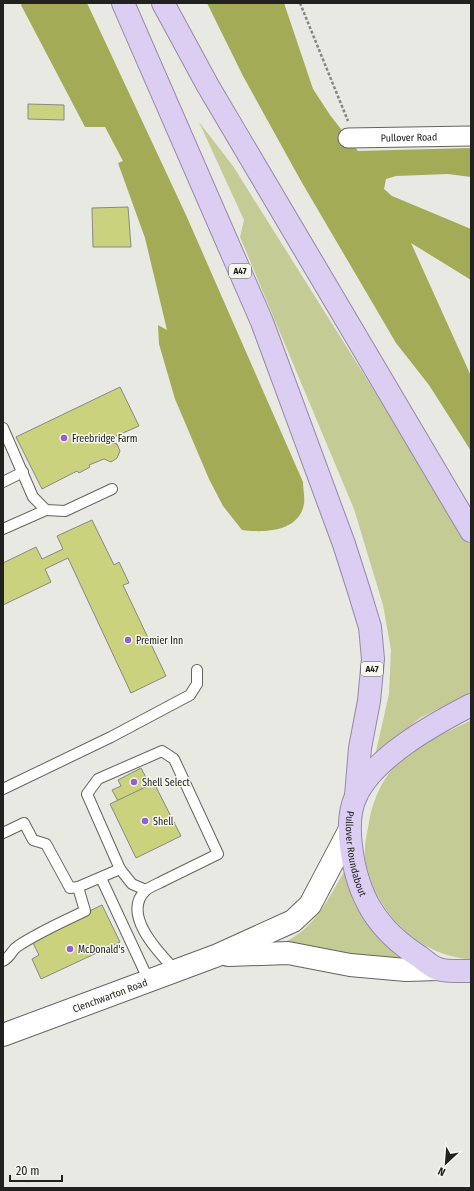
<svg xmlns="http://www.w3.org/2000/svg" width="474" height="1191" font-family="'Fira Sans Condensed',sans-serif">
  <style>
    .green { fill: #c5cb94 }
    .forest { fill: #a3ab57 }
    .building { fill: #cad27e; stroke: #888982 }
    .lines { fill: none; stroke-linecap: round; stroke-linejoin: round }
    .service-casing { stroke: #64645e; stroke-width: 12 }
    .minor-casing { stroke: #64645e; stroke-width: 21 }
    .tertiary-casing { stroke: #64645e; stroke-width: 24 }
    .trunk-casing { stroke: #9589a6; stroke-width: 24 }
    .path { stroke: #858681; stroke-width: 2.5; stroke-dasharray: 3 2; stroke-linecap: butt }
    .service { stroke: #fff; stroke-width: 10 }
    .minor { stroke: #fff; stroke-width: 19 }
    .tertiary { stroke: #fff; stroke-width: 22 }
    .trunk { stroke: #dccef2; stroke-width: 22 }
    .poi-dot { fill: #965ed6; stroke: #f6f7ef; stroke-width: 1.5 }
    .labels { text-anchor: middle; stroke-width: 3; stroke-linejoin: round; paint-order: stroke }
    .shield { fill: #f6f7ef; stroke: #61625d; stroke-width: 1 }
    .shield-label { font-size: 9px; font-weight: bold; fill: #21221f }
    .street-label { font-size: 10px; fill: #21221f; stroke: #f6f7ef }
    .poi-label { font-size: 10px; fill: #21221f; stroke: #f6f7ef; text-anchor: start }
  </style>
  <rect width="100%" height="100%" fill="#e8e9e2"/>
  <!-- green -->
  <g class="green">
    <polygon points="199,122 233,166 471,545 471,692 420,718 391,741 374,760 389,694 391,650 383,605 354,509 240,237 244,220"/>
    <path d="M 471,720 L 471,960 C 462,958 453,957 444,954 C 403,940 372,901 365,858 C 364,849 366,837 368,828 C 371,806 379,784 394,767 C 413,745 445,734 471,720 Z"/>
    <path d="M 344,872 L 347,872 C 348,878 348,885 350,891 C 355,917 383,938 401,957 L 403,959 L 401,962 L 287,943 L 287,941 C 317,925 328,899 344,872 Z"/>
  </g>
  <!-- forest -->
  <g class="forest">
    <path d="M 23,3 L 87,3 L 186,215 L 303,482 C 303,489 305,497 304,504 C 299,532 264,533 242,530 L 223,506 L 209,479 L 175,399 L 159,344 L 158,325 L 167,330 L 145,238 L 118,163 L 123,161 L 105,127 L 85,127 L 21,5 Z"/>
    <polygon points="207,3 284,3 313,89 330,115 358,151 471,148 471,177 448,174 396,176 386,179 384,189 392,196 471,229 471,280 411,243 471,376 471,451 429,385 396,343 301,181 243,76"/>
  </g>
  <!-- building -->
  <g class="building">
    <polygon points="28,104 64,105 64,120 28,119"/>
    <polygon points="128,207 131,247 93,247 92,208"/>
    <polygon points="120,387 139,426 109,439 110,442 117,444 120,451 117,458 111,462 104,459 89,465 90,467 79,473 77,471 42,489 16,437"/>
    <polygon points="92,520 114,565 119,562 129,583 123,585 166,676 131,693 68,558 45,569 51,582 3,605 3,563 36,547 42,559 63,549 57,536"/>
    <polygon points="141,768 150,785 118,801 112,790 121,786 118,780"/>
    <polygon points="154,783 181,836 136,858 110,804"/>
    <polygon points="102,905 120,942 41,979 32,959 39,955 31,939"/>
  </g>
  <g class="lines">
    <defs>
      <g id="service">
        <polyline points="3,428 33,497 46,510 65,511 112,489"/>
        <polyline points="3,482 23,472"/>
        <polyline points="3,529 46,510"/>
        <polyline points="3,789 111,737 190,695 197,684 197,670"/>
        <polyline points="3,833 24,823 33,840 46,844 70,888 78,887 120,869"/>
        <polyline points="101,878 149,981"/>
        <path d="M 146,890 L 132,884 L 120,869 L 87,794 L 98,779 L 162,751 L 174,759 L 218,854 C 200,863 183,871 165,880 C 160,883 151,886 146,890 C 120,914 160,954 176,971"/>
        <path d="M 3,961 C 12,956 11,950 18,946 C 39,932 62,922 85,911 L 78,887"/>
      </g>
      <g id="minor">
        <path id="s1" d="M 348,138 L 471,136"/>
      </g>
      <g id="tertiary">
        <polyline points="228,955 288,953 350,965 406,970 438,969"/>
        <path id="s2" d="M 3,1035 L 218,955 L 293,921 L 310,905 L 349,831"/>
      </g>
      <g id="trunk">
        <polyline points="123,3 262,322 344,544 359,591 370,627 373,659 369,701 360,748 356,796"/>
        <polyline points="163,3 208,86 471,531"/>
        <path id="s3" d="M 471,705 C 434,724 374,757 356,796 C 349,811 349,830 351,846 C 357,896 377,930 420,957 C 425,961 432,967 438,969 C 448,972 461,971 471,971"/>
      </g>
    </defs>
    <!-- service casing -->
    <use href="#service" class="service-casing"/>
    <!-- minor casing -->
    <use href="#minor" class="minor-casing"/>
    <!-- tertiary casing -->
    <use href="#tertiary" class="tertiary-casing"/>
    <!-- trunk casing -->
    <use href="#trunk" class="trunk-casing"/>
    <!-- path -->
    <polyline class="path" points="300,3 348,121"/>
    <!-- service -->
    <use href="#service" class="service"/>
    <!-- minor -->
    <use href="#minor" class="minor"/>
    <!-- tertiary -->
    <use href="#tertiary" class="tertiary"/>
    <!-- trunk -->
    <use href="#trunk" class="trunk"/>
  </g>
  <!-- markers -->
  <g class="poi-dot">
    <circle cx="64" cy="438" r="4"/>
    <circle cx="128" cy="640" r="4"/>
    <circle cx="134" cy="782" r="4"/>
    <circle cx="145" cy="821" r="4"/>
    <circle cx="70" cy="949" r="4"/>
  </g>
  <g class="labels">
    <!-- shield labels -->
    <g class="shield">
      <rect x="229" y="264" width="22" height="14" rx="3"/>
      <rect x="361" y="662" width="22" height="14" rx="3"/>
    </g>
    <g class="shield-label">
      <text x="240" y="274">A47</text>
      <text x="372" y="672">A47</text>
    </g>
    <!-- street labels -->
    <g class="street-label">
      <text dy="4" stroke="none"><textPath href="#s1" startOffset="61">Pullover Road</textPath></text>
      <text dy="4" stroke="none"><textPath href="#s3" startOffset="208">Pullover Roundabout</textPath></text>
      <text dy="4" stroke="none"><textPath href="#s2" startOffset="114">Clenchwarton Road</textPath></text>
    </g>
    <!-- poi labels -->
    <g class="poi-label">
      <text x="72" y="442">Freebridge Farm</text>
      <text x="136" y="644">Premier Inn</text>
      <text x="142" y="786">Shell Select</text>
      <text x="153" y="825">Shell</text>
      <text x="78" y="953">McDonald's</text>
    </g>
  </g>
  <!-- border -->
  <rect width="474" height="1191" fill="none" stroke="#21221f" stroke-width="8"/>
  <!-- north arrow -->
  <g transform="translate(446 1163) rotate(206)" stroke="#f6f7ef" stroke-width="3" paint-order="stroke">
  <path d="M0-3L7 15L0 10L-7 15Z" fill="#21221f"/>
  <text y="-6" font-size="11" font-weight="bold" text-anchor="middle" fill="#21221f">N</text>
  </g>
  <!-- scale -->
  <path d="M10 1175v6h52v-6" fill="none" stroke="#21221f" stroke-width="2"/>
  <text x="16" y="1175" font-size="12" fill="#21221f" stroke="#f6f7ef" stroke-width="3" paint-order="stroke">20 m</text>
</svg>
